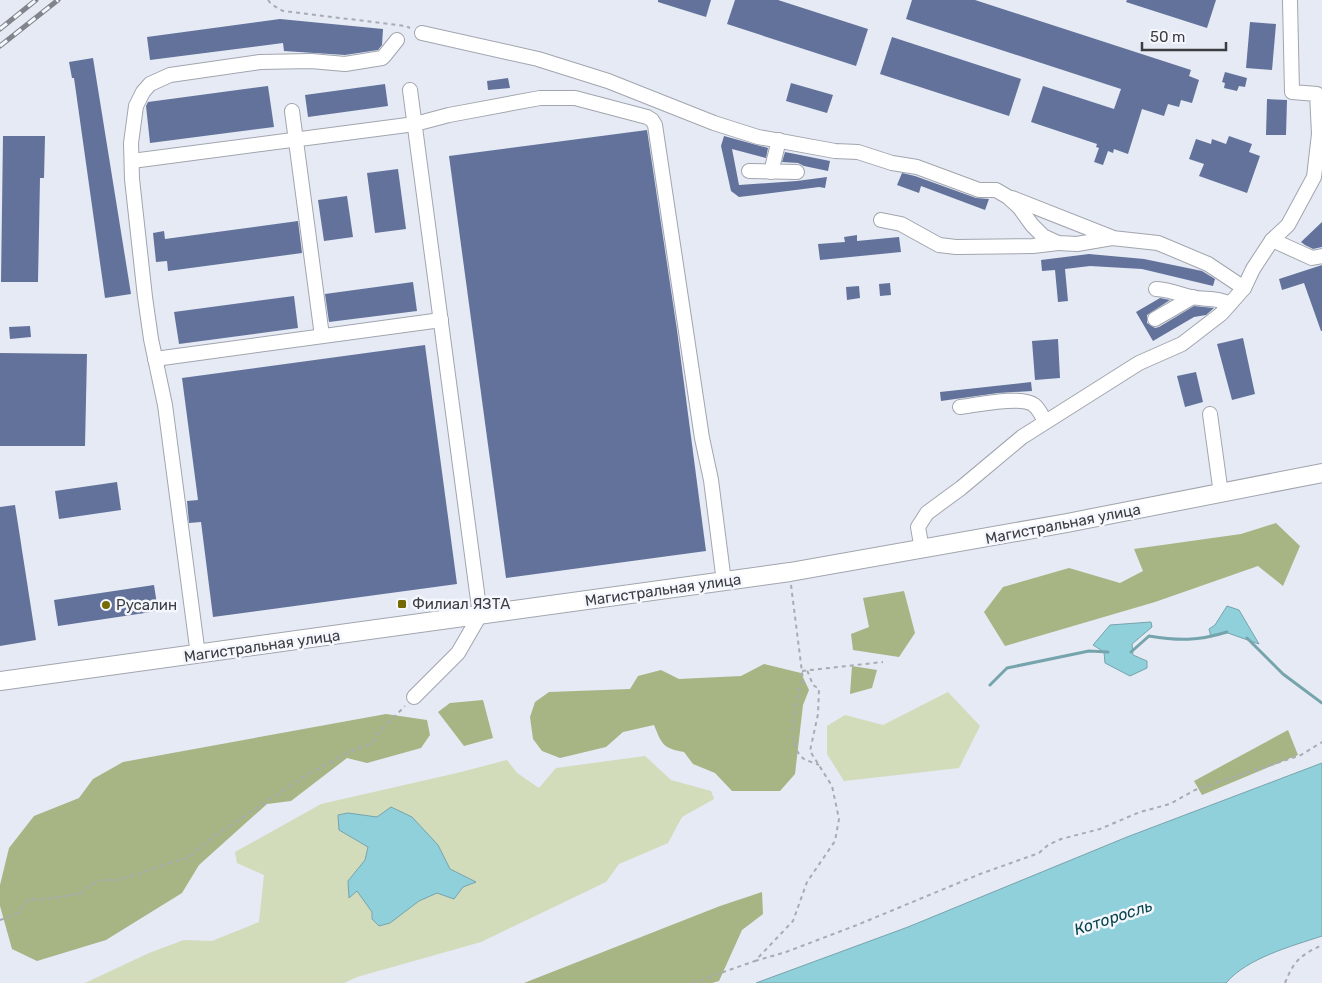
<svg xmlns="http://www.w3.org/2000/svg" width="1322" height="983" font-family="Rubik,sans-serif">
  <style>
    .green { fill: #d2dbba }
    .forest { fill: #a7b484 }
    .water { fill: #90d0da; stroke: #76a4ac }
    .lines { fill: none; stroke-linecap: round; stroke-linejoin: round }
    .stream { stroke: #76a4ac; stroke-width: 3 }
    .building { fill: #62729b }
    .minor-casing { stroke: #a1a5ae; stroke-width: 16 }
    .major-casing { stroke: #a1a5ae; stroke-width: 20 }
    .path { stroke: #a7abb2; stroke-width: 2; stroke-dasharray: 4 4; stroke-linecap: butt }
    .minor { stroke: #fff; stroke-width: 14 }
    .major { stroke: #fff; stroke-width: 18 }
    .rail-casing { stroke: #81848b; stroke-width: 5 }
    .rail { stroke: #f4f7fd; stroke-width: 3; stroke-dasharray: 9; stroke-linecap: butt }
    .poi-dot { fill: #756a03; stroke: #f4f7fd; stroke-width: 2 }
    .labels { text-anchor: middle; stroke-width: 5; stroke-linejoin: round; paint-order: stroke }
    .street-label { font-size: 15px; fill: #3b3d41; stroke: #f4f7fd }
    .poi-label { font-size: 15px; fill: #3b3d41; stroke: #f4f7fd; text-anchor: start }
    .water-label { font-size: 16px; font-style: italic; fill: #07444c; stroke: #f4f7fd }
  </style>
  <rect width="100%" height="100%" fill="#e5eaf4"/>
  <!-- green -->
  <g class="green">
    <polygon points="948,692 980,726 959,768 844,781 827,754 827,726 845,715 883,725"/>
    <polygon points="645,756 671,780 711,791 714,799 682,817 668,843 619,864 606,882 481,942 357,977 344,983 85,983 149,953 184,940 212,941 259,922 264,875 237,863 235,852 321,804 457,773 507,760 517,773 539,788 556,768"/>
  </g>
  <!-- forest -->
  <g class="forest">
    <polygon points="1276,523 1300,546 1283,586 1258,566 1155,602 1005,646 984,612 1003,587 1069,568 1120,583 1143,571 1134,549 1241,534"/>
    <polygon points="904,591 915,633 899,657 853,650 851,634 869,627 863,598"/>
    <path d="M 764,664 L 801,673 L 809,690 L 803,705 L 795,774 L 780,791 L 732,791 L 715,773 L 693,764 L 684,752 C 662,748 662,744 654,725 L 623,732 L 606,747 L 560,758 L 542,751 L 533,739 L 530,717 L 535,702 L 549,692 L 630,689 L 638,676 L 661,670 L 679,679 L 741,676 Z"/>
    <polygon points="852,666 877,670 872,688 850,694"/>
    <polygon points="483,700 493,738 464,746 438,712 450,703"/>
    <polygon points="386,714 427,720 430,735 421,748 367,763 347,758 291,801 267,804 199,865 182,893 106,940 37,961 12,949 0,906 0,885 9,848 34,816 79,798 93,779 123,762"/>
    <polygon points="1288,730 1298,755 1202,795 1194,781"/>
    <polygon points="762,892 763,914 742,930 719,981 712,983 524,983 720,906"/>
  </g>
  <!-- water -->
  <g class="water">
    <polygon points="1227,606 1239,610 1259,644 1225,632 1211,637 1209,629 1215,625"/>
    <polygon points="1151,622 1152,627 1132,644 1133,655 1147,661 1147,668 1130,676 1105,663 1104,652 1093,645 1110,625"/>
    <path d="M 1322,763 L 1322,936 C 1292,946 1247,958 1226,983 L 756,983 L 908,927 L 1127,837 Z"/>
    <polygon points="391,807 412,817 438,845 450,869 476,882 463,887 454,899 437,893 419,901 390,923 379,926 372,919 372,912 357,891 349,898 348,881 365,860 368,847 339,830 338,815 348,813 377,817"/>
  </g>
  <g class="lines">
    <!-- stream -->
    <g class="stream">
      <polyline points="1247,638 1283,674 1322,703"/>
      <path d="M 1131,652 L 1149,636 C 1179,641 1198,641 1227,632"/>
      <polyline points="990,685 1007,668 1089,651 1108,652"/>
    </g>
  </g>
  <!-- building -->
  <g class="building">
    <polygon points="658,0 711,0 706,17 658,2"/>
    <polygon points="735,0 778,0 868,29 856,66 727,24"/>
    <polygon points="912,0 975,0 1191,70 1189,76 1199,80 1192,103 1181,100 1179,107 1168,104 1164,116 1142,109 1128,154 1114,149 1113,153 1108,151 1103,165 1094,162 1099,148 1096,147 1097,144 1031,122 1043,86 1114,109 1121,89 906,19"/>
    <polygon points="1127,0 1216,0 1207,28 1126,2"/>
    <polygon points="280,19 383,29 382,45 378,50 345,55 284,51 283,43 150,60 147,37"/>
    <polygon points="1250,22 1276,24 1272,70 1246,68"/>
    <polygon points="892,37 1021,79 1009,116 880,74"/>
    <polygon points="93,58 131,294 105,298 74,78 72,78 69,62"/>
    <polygon points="1225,72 1247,78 1245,87 1239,86 1237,91 1224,88 1225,83 1222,82"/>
    <polygon points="508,78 510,88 488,90 487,81"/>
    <polygon points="791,83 833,95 827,113 786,101"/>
    <polygon points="385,84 388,106 308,117 305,95"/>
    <polygon points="268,86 274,127 150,143 146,106 148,102"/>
    <polygon points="1267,99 1287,100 1286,135 1266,135"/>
    <polygon points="647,130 677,330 706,551 506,578 449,156"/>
    <polygon points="3,136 45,136 44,178 40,178 38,282 1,282"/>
    <polygon points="724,136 768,148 766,158 732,149 739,185 797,181 827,177 825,188 819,187 739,197 731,191 721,146"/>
    <polygon points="1229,136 1252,144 1249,152 1260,156 1247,193 1199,176 1204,164 1189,159 1196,139 1211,144 1212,139 1226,144"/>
    <polygon points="785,152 830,161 828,171 804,166 798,163 782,162"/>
    <polygon points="398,169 406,229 375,233 367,173"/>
    <polygon points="902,173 915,176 976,198 989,199 985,210 921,186 919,193 897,185"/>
    <polygon points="347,196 353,237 324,241 318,200"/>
    <polygon points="298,221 302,253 168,271 167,261 156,262 153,233 164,231 165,239"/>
    <polygon points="1322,222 1322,247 1313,249 1305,245 1301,242"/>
    <polygon points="857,235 857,241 899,237 901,252 820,260 818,244 845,242 844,237"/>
    <polygon points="1089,254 1144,259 1202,271 1215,279 1213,286 1142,269 1090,266 1065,269 1068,301 1058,302 1055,270 1042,271 1041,260"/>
    <polygon points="1322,265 1322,331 1321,331 1304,283 1282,290 1279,279"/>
    <polygon points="413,282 417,311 329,322 325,294"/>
    <polygon points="890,283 891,295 880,296 879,284"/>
    <polygon points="859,286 860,298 847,300 846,287"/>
    <polygon points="294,296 298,328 179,344 174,312"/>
    <polygon points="1160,298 1170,300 1147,315 1147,323 1155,328 1159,327 1194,306 1214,308 1206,315 1194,317 1153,341 1136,312"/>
    <polygon points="30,326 31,337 10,339 9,327"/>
    <polygon points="1243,338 1255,394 1232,400 1217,344"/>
    <polygon points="1058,339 1060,378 1035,380 1032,341"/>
    <polygon points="425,345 457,584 213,617 201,522 189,523 187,501 198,500 182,378"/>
    <polygon points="0,353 87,354 85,446 0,446"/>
    <polygon points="1196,372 1203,402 1185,407 1177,376"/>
    <polygon points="1031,382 1032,391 998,393 941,401 940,392"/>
    <polygon points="117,482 121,510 59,519 55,491"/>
    <polygon points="15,505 36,640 0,646 0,507"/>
    <polygon points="154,585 158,611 58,626 54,600"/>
  </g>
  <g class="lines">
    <defs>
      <g id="minor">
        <polyline points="422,33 538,59 608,81 714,123 758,137 835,151 858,152 892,163 917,167 979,190 996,190 1008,197 1019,207 1032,225 1043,236 1058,243 1077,244 1112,238 1158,243 1208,264 1244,288"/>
        <polyline points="410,90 480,615 458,653 414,697"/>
        <polyline points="292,111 322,336"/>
        <polyline points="132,161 415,124 449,115 540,98 575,98 647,117 652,120 655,125 702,438 711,480 724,582"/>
        <polyline points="749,171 797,172"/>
        <polyline points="771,172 779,140"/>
        <polyline points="1012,198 1111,237"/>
        <polyline points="881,220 901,224 939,245 956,247 1033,246 1058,243"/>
        <polyline points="1272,240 1312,258 1322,256"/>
        <path d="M 1156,289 C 1172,290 1177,294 1191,297 C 1205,300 1217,297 1230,304"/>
        <polyline points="1155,319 1193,297"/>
        <polyline points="155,359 441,320"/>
        <path d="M 960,407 C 977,405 1022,395 1034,405 C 1039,409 1042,416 1045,421"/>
        <polyline points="1210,414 1221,494"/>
        <polyline points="922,550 918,527 927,513 961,488 1022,437 1139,363 1182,344 1221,314 1244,288 1253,269 1272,240 1288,225 1314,177 1319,134 1317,94 1292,92 1290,0"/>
        <polyline points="198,655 165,405 151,339 145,297 132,179 131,143 136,106 143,92 150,84 170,75 260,62 311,61 345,64 382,58 385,55 397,40"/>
      </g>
      <polyline id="major" points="0,681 790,572 1067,523 1322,473"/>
    </defs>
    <!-- minor casing -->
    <use href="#minor" class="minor-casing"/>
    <!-- major casing -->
    <use href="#major" class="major-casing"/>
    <!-- path -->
    <g class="path">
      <polyline points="268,0 271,4 283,11 406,26 410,28"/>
      <path d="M 791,585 L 803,680 C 795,697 785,746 804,759 C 808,761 814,763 819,765"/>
      <polyline points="802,671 883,662"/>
      <polyline points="0,920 15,915 30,898 37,900 79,894 88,886 102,880 119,880 189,857 216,835 308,774 354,750 373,743 378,733 405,706"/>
      <polyline points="755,961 786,952 857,925 980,874 1039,853 1048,845 1061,839 1100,829 1140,812 1170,804 1195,790 1301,755 1322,742"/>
      <polyline points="692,983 755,961 793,921 807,882 835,841 839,819 832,786 810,751 818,714 819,689 813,685 807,670"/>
      <path d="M 1285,983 C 1294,960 1301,955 1322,945"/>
    </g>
    <!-- minor -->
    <use href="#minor" class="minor"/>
    <!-- major -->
    <use href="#major" class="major"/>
    <defs>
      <g id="rail">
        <polyline points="0,29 36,0"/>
        <polyline points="0,46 58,0"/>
      </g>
    </defs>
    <!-- rail casing -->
    <use href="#rail" class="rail-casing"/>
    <!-- rail -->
    <use href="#rail" class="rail"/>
  </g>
  <!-- markers -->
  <g class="poi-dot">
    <rect x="397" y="599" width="10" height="10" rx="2.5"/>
    <circle cx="106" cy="605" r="5"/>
  </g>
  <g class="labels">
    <!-- street labels -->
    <g class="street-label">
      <text transform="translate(1063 524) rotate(-11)" y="5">Магистральная улица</text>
      <text transform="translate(663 590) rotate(-8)" y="5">Магистральная улица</text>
      <text transform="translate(262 646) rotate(-8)" y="5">Магистральная улица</text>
    </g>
    <!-- poi labels -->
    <g class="poi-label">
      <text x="412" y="609">Филиал ЯЗТА</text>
      <text x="116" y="610">Русалин</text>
    </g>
    <!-- water labels -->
    <g class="water-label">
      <text transform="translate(1113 917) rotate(-18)" y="6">Которосль</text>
    </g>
  </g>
  <!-- scale -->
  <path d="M1142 42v8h84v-8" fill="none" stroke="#3b3d41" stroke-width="2.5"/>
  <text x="1150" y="42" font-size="15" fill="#3b3d41" stroke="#f4f7fd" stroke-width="4" paint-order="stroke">50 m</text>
</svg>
